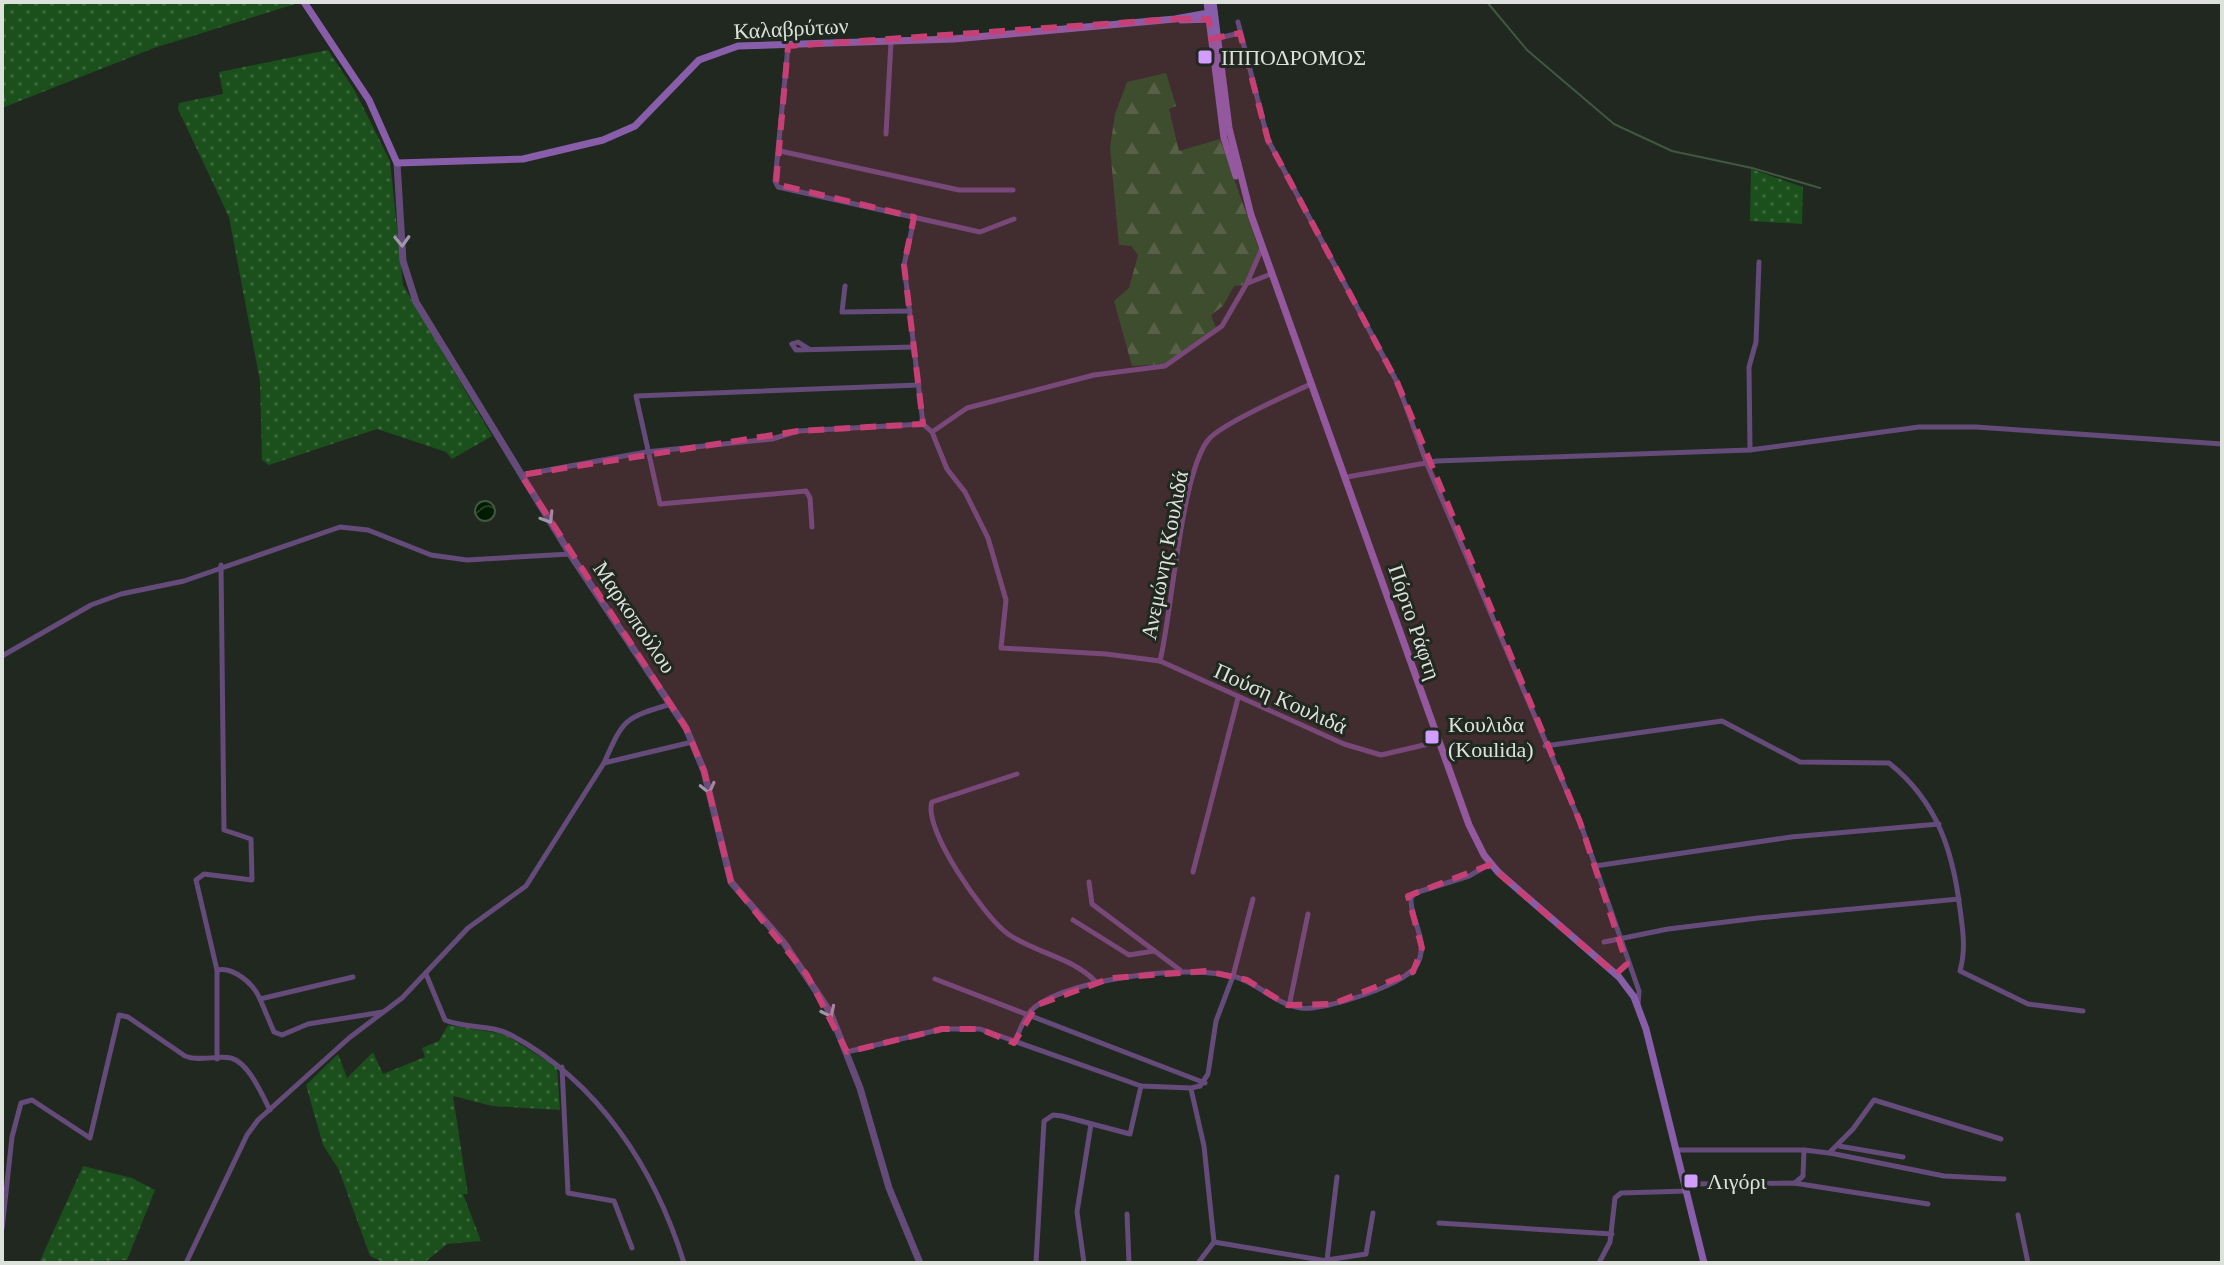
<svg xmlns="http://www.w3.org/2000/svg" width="2224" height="1265" font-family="Georgia,serif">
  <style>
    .grass { fill: url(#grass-dots) }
    .forest { fill: url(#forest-firs) }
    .water { fill: url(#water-waves); stroke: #425742; stroke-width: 2 }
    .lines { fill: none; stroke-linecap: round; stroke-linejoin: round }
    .stream { stroke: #425742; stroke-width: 2 }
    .minor { stroke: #644b7a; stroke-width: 5 }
    .tertiary { stroke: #644b7a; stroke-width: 7 }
    .secondary { stroke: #885eaa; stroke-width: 7 }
    .oneway { stroke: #a096aa }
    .marked { fill: #c74075; fill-opacity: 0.2; stroke: #c74075; stroke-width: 6; stroke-dasharray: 16 10; stroke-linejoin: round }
    .poi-dot { fill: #d19dfe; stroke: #202820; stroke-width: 3 }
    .labels { text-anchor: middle; stroke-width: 6; stroke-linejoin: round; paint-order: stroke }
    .street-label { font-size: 22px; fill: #dce1db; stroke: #202820 }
    .poi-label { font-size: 22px; fill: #dce1db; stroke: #202820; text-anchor: start }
  </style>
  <defs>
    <pattern id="grass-dots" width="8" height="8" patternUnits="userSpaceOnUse" patternTransform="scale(2)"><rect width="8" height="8" fill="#1b501c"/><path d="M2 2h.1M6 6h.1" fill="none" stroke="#3c693c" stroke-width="1.8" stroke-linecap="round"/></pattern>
    <pattern id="forest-firs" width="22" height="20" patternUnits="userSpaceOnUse" patternTransform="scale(2)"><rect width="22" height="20" fill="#1b501c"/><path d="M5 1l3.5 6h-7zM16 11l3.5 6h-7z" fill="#3c693c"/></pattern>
    <pattern id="water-waves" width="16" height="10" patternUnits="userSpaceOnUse" patternTransform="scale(2)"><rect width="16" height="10" fill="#001c00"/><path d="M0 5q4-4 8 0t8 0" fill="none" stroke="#253d25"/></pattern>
  </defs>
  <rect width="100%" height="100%" fill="#202820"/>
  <!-- grass -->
  <g class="grass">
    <polygon points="2,2 293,2 295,4 154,48 2,108"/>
    <polygon points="328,50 355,91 390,161 403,285 492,436 452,459 446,452 377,429 269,465 262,460 260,381 229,217 178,109 179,103 223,94 219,72"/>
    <polygon points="1751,169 1803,187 1802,224 1750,221"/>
    <polygon points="448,1025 504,1034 557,1067 560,1110 492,1106 453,1096 468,1194 463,1194 481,1241 447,1244 424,1263 385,1263 370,1256 339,1170 323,1145 306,1085 338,1054 347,1078 373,1052 383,1074 425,1057 422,1048 439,1041"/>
    <polygon points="83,1166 132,1178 155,1190 127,1260 39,1263"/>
  </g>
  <!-- forest -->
  <polygon class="forest" points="1166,73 1176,106 1169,109 1179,151 1220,139 1259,249 1244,285 1234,286 1223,306 1211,315 1216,328 1164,364 1132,366 1114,301 1129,288 1138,255 1131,246 1119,245 1110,148 1115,114 1127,82"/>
  <!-- water -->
  <circle class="water" cx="485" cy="511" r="10"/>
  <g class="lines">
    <!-- stream -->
    <polyline class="stream" points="1487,2 1527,50 1614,124 1672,151 1752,168 1820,188"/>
    <!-- minor -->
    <g class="minor">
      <polyline points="1238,22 1268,140 1397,382 1427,464 1580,822 1639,991 1638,1005"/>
      <polyline points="1218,38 1240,33"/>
      <polyline points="788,46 775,181 778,187 980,232 1014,219"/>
      <polyline points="2,97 2,96"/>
      <polyline points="886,134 891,42"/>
      <polyline points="780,151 959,190 1013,190"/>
      <polyline points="914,219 904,265 923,424"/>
      <path d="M 1262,248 L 1247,283 L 1222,326 L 1165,366 L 1094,375 L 967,408 L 932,432 L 947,469 L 965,492 L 988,538 L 1006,600 L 1001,648 L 1106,654 L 1160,661 C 1172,613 1181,471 1209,439 C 1223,423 1289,394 1311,384"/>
      <polyline points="1248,283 1271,274"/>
      <polyline points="845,286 842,312 910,311"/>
      <polyline points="792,344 796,350 914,347"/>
      <polyline points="792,344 798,342 809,349"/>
      <polyline points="1750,450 1749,367 1756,342 1759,262"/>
      <polyline points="521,475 646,452 772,439 798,431 923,424 932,432"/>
      <polyline points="1347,477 1437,461 1750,450 1919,427 1976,427 2222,444"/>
      <polyline points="812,527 810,498 806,491 660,504 636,396 919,385"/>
      <path d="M 221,565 L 224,830 L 251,839 L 252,880 L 204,874 L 196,880 L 217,970 C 233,966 254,984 260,999"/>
      <polyline points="2,656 91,605 121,594 184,581 340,527 368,530 431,555 467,560 570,554"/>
      <polyline points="1160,661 1344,744 1381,755 1437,742"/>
      <path d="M 671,704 C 624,718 624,718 604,763 L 692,742"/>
      <path d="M 1545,746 L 1722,721 L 1800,762 L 1889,763 C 1937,801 1953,851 1960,909 C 1963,931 1966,949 1960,971 L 2028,1004 L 2083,1011"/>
      <path d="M 1017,774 L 932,802 C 922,828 985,918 1008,934 C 1035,953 1072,957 1095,981"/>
      <polyline points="1595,866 1791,837 1939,824"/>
      <polyline points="1193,872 1238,698"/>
      <polyline points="1089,882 1092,904 1180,970"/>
      <polyline points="1073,920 1129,955 1154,951"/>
      <polyline points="1604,942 1668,929 1758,918 1959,899"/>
      <polyline points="217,970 217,1059"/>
      <path d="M 426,974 L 445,1020 C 466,1029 490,1024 511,1035 C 599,1082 655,1169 684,1263"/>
      <polyline points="353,977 260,999 274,1032 282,1035 308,1024 383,1012"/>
      <polyline points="935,979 1205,1083"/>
      <polyline points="1289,1006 1308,914"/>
      <path d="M 1014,1043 C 1020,1031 1024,1016 1035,1007 C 1072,978 1191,964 1236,977 C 1260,984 1276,1005 1301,1008 C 1324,1011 1409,984 1418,963 C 1429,939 1410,921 1411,898 L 1415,893 L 1469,876 L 1490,864"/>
      <polyline points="847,1052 942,1029 980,1029 1141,1086 1191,1088 1200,1086 1208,1074 1216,1021 1233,976 1253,899"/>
      <polyline points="562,1067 568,1193 614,1201 632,1248"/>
      <polyline points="1191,1089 1204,1146 1214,1242"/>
      <polyline points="1839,1146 1903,1157"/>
      <polyline points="1678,1150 1804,1150 1803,1176 1795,1183"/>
      <polyline points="1804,1150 1829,1153 1853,1129 1874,1100 2001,1139"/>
      <polyline points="1830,1153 1944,1176 2004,1179"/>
      <polyline points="1337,1177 1327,1260 1366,1254 1373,1213"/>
      <polyline points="1686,1184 1794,1183 1928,1204"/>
      <polyline points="1127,1214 1129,1263"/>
      <polyline points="2018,1215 2028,1263"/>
      <polyline points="1439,1223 1612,1234"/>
      <path d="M 2,1229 L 12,1137 L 21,1103 L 32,1100 L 90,1138 L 119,1015 L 128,1017 L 185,1056 C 200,1062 216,1055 231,1058 C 249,1063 262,1095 270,1110"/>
      <polyline points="186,1263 247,1135 258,1120 349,1038 402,998 468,928 526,886 604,763"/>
      <polyline points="1036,1263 1044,1121 1053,1115 1062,1116 1130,1134 1141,1086"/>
      <polyline points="1084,1263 1077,1212 1091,1124"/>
      <polyline points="1198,1263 1214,1242 1327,1261"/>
      <polyline points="1599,1263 1610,1242 1615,1198 1621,1193 1687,1191"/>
    </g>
    <!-- tertiary -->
    <polyline class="tertiary" points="397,163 403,261 416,302 570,554 686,728 704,771 731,882 784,943 830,1012 860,1088 889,1188 920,1263"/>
    <!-- secondary -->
    <g class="secondary">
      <polyline points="304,2 369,100 397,163 523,159 603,140 635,126 699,60 738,46 954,39 1175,19 1214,12"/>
      <polyline points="1207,2 1224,138 1236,176"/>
      <polyline points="1213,2 1229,128 1251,215 1469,825 1484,855 1498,872 1619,977 1634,997 1646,1029 1704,1263"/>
      <polyline points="1181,20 1213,19"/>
    </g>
  </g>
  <!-- one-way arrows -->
  <defs><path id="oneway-chevron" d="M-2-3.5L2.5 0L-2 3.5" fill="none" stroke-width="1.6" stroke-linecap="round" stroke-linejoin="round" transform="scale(2)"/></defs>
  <g class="oneway">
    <use href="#oneway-chevron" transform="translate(402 241) rotate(88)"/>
    <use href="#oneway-chevron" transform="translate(548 518) rotate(58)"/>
    <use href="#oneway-chevron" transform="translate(708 788) rotate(77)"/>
    <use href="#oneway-chevron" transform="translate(829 1012) rotate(64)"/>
  </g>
  <!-- marked area -->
  <path class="marked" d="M 1175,19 L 1209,19 L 1211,39 L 1240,33 L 1268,140 L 1397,382 L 1580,822 L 1627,964 L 1616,974 L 1489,865 L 1408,896 L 1422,948 L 1413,972 L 1333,1004 L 1287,1005 L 1247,980 L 1207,971 L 1111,978 L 1037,1005 L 1014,1043 L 980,1029 L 942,1029 L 847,1052 L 807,975 L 731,882 L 704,771 L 686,728 L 521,475 L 798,431 L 923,424 L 904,265 L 914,217 L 776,184 L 788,46 Z"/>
  <!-- markers -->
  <g class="poi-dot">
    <rect x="1197" y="49" width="16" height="16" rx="4"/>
    <rect x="1424" y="729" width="16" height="16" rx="4"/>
    <rect x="1683" y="1173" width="16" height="16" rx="4"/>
  </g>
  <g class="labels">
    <!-- street labels -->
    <g class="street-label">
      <text transform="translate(791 28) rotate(-3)" y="8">Καλαβρύτων</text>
      <text transform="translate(1164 555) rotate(-79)" y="8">Ανεμώνης Κουλιδά</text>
      <text transform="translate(635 617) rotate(56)" y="8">Μαρκοπούλου</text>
      <text transform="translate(1415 622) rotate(71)" y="8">Πόρτο Ράφτη</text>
      <text transform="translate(1281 698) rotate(24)" y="8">Πούση Κουλιδά</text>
    </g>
    <!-- poi labels -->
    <g class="poi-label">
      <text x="1221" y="65">ΙΠΠΟΔΡΟΜΟΣ</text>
      <text x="1448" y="732">Κουλιδα<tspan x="1448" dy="25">(Koulida)</tspan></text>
      <text x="1707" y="1189">Λιγόρι</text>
    </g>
  </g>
  <!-- border -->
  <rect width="2224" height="1265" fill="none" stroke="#dce1db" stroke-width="8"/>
</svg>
